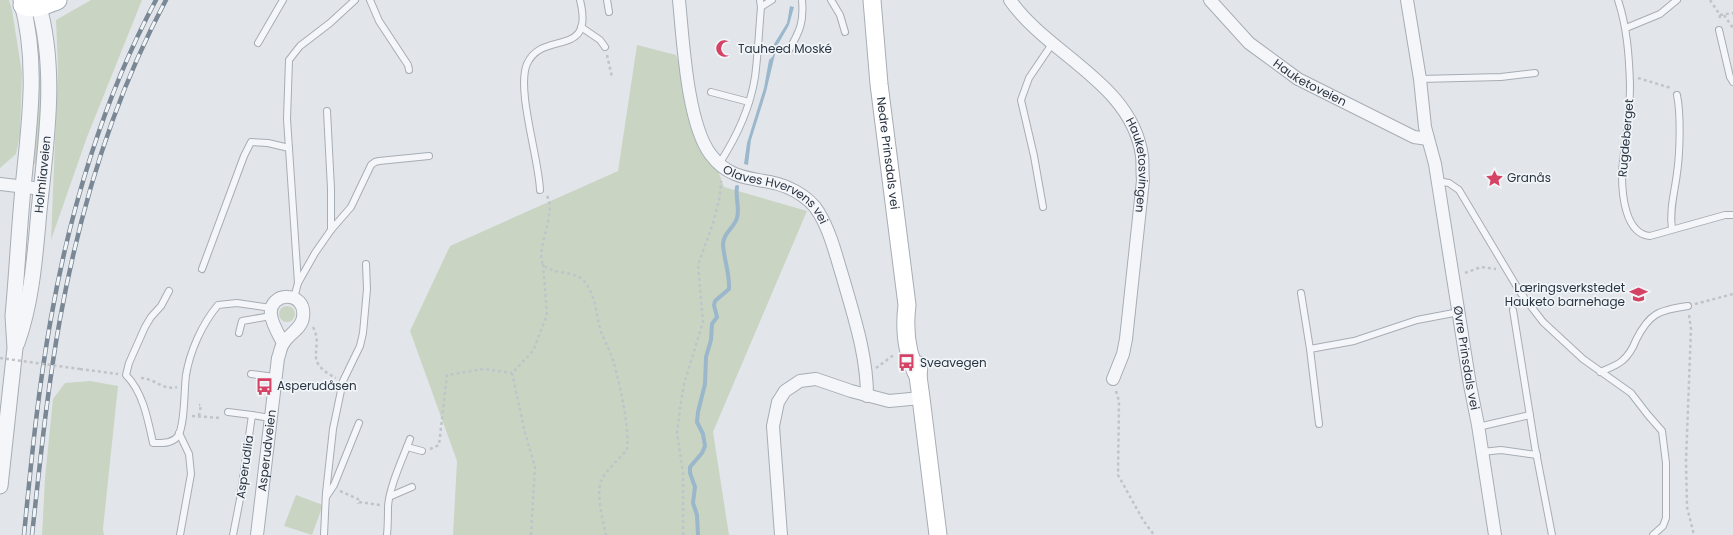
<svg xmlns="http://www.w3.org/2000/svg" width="1733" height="535" font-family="Poppins,sans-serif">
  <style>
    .green { fill: #c9d5c2 }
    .water { fill: #9bb7cc }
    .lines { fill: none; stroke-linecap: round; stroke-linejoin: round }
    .stream { stroke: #9bb7cc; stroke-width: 4 }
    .service-casing { stroke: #a7adb5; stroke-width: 8 }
    .minor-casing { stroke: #a7adb5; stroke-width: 14 }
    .tertiary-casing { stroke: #a7adb5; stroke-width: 17 }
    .secondary-casing { stroke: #a7adb5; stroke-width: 19 }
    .primary-casing { stroke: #a0abb7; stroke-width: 21 }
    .path { stroke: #c0c4ca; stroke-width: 2.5; stroke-dasharray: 3 3; stroke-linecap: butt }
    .service { stroke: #f5f6f9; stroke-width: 6 }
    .minor { stroke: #f5f6f9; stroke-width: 12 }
    .tertiary { stroke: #f5f6f9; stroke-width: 15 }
    .secondary { stroke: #fff; stroke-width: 17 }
    .primary { stroke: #fff; stroke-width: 19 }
    .rail-casing { stroke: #7a8795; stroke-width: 4.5 }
    .rail { stroke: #f1f5f8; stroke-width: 3; stroke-dasharray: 9; stroke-linecap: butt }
    .path-bridge { stroke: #c0c4ca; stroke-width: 2.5; stroke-dasharray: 3 3; stroke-linecap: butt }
    .labels { text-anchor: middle; stroke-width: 3.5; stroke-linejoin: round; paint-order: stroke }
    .poi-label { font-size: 12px; fill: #293543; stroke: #f1f5f8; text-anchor: start }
    .street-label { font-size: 12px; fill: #293543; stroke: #f1f5f8 }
  </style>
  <rect width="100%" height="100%" fill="#e2e6eb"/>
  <!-- green -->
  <g class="green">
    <polygon points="0,0 9,0 12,10 22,73 20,134 16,154 0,168"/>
    <polygon points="91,0 142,0 87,137 51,240 58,68 56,20"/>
    <path d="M 33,19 L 35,19 C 42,67 43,115 38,163 L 34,164 L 39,76 Z"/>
    <polygon points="637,45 676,55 724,187 807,211 713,432 729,535 453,535 457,461 410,331 450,246 618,171"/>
    <circle cx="287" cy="314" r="8"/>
    <polygon points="90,381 118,386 103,529 104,535 42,535 45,478 53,399 65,383"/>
    <polygon points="296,495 323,505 312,535 284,526"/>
  </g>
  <!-- water -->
  <polygon class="water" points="790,6 794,7 789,25 777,46 766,92 751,140 748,165 744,164 747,143 764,88 769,60 773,56 774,44 787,23"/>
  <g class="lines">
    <!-- stream -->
    <path class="stream" d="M 698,535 L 697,515 L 693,503 L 695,487 L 690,473 L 690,467 L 702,453 L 705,446 L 703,434 L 697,422 L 698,412 L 705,384 L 706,357 L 711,340 L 712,324 L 717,317 L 714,305 L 715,301 L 729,289 C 730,275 724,259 723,245 C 723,233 734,228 737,218 C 740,208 735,197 737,187"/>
    <defs>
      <g id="service">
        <polyline points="370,0 379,21 408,65 409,70"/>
        <polyline points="607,0 609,12"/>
        <polyline points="831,0 840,15 845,32"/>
        <path d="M 1618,0 C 1627,27 1629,55 1630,84 C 1630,99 1629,114 1627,130 C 1626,145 1622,160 1622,175 C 1622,194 1625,234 1650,236 L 1725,215 L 1733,215"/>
        <polyline points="761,7 772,0"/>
        <polyline points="581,27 600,40 605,47"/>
        <polyline points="1626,28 1660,14 1677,0"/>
        <polyline points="1719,30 1730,77 1733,82"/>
        <polyline points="258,43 283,0"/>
        <path d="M 789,50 C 800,31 804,22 802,0"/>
        <polyline points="1420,79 1501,77 1535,73"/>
        <polyline points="711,92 749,102"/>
        <polyline points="327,111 331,189 331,230"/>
        <path d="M 719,164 C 736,138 750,109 755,77 C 758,54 759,30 761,7 L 760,0"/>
        <polyline points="1437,181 1449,183 1459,190 1520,292 1543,322 1583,359 1631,393 1648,415 1662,431 1666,463 1666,518 1663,526 1653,535"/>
        <path d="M 540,190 C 539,159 516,89 527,64 C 542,29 595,60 580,0"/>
        <polyline points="1043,207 1034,156 1021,100 1029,78 1052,44"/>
        <path d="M 1672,229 C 1669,210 1675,191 1677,173 C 1680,153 1681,114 1677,95"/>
        <polyline points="202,269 244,156 251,142 268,143 289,148"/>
        <polyline points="298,283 315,253 331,230 351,207 371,165 375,162 379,161 429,156"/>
        <path d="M 169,291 L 161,306 L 151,317 L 145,327 L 129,363 L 126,375 C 143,392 148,420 153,443 C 162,443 172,444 178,436 C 185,425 184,390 186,375 C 190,351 202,324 218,305 L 237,303 L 271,308"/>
        <polyline points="1301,293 1310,349"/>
        <polyline points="294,298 298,283 287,119 289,60 300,46 330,23 355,0"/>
        <polyline points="1513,310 1535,447 1552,535"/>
        <polyline points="239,333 242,321 271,316"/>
        <path d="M 1600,372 C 1607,369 1616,366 1622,361 C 1629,355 1633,348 1636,340 C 1649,314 1658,310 1688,306"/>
        <polyline points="251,374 275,377"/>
        <polyline points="228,412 252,415"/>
        <polyline points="1319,424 1310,349 1354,341 1417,320 1459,312"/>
        <polyline points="1478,427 1530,415"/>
        <polyline points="179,433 189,454 191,474 180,535"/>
        <polyline points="407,447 422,451"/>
        <polyline points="1482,452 1501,450 1537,455"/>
        <polyline points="391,496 412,487"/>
        <polyline points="326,497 334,485 359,423"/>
        <polyline points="233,535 240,499 252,415 270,418"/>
        <polyline points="324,535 326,493 333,429 343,381 360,346 363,333 367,289 366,264"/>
        <path d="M 387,535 C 388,525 388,516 388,507 C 389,487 403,458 410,439"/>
      </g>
      <g id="minor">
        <path id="s1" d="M 679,0 C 683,40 687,124 711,155 C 735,187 765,174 795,191 C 804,196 814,204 819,213 C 831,233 836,256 843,278 C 854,317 867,355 867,396"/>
        <path id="s2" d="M 1010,0 C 1048,55 1132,83 1142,156 C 1143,164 1142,172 1143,180 L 1126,339 L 1123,354 L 1113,379"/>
        <path id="s3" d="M 1210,0 L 1249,43 L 1298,79 L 1414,137 L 1428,139"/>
        <path id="s4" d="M 1407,0 L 1420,79 L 1425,127 L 1435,164 L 1470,385 L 1478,425 L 1495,535"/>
        <polyline points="0,184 42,189"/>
        <path id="s5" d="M 257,535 L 278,358 C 280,354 280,348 283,344 C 288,334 302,329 303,317 C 307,290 268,291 271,315 C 272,324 279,335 283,343"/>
        <polyline points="781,535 773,426 778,402 785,391 800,381 816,379 851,391 889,401 921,398"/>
      </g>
      <g id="tertiary">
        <path id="s6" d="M 17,343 C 32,301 35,255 39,211 C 46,142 58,68 37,0"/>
        <path d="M 0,486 L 15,348 L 13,316 C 17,273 19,230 23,188 C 29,125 39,62 21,0"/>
      </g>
      <g id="secondary">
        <path id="s7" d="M 872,0 L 879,84 L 907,305 C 904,329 907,355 918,376"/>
        <polyline points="919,365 918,376 921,398 938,535"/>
      </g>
      <path id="primary" d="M 25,0 L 23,5 C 35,10 45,4 57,0"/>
    </defs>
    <!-- service casing -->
    <use href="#service" class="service-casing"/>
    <!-- minor casing -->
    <use href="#minor" class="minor-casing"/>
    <!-- tertiary casing -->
    <use href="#tertiary" class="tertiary-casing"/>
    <!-- secondary casing -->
    <use href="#secondary" class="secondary-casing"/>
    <!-- primary casing -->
    <use href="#primary" class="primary-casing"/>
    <!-- path -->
    <g class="path">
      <polyline points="1710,0 1720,15 1719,21"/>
      <polyline points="1720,15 1733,13"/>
      <polyline points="1724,15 1733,28"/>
      <polyline points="607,55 612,77"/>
      <polyline points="1638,78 1671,88"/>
      <path d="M 547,196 C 557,212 535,252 543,264 C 550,275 575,270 584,281 C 596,295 596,315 601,332 C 604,339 607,345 610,352 C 618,372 630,429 627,450 C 619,459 606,470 601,481 C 596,493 603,522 606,535"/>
      <polyline points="1465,273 1481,267 1496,269"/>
      <polyline points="1695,304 1733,294"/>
      <polyline points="1689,315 1691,329 1686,461 1687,507 1694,535"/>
      <path d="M 313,327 C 325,350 301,360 336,378"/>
      <polyline points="876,368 895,354"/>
      <polyline points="80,369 118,374"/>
      <path d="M 141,378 C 154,378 163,391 177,387"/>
      <polyline points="1116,391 1119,401 1118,475 1143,520 1154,535"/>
      <polyline points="192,416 221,418"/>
      <polyline points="199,416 201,405 199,405"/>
      <polyline points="430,449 439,445 447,375 484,369 512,373"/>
      <polyline points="340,491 358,499 358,504"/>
      <polyline points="359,502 380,505"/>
      <polyline points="531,535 535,467 525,433 512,373 533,351 547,315 543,264"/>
      <polyline points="683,535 683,473 677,433 680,408 684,384 703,322 698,265 713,223 720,196 721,181"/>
    </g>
    <!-- service -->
    <use href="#service" class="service"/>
    <!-- minor -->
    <use href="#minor" class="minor"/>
    <!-- tertiary -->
    <use href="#tertiary" class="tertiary"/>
    <!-- secondary -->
    <use href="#secondary" class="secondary"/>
    <!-- primary -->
    <use href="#primary" class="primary"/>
    <defs>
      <g id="rail">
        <path d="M 24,535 C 31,463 38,390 51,318 C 70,210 104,97 156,0"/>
        <path d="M 32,535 C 40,463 47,391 60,319 C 80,209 113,99 166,0"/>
      </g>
    </defs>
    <!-- rail casing -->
    <use href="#rail" class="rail-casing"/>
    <!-- rail -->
    <use href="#rail" class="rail"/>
    <!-- path-bridge -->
    <polyline class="path-bridge" points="0,358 80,369"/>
  </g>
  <!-- icons -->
  <defs>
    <symbol id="mosque-bare" viewBox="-9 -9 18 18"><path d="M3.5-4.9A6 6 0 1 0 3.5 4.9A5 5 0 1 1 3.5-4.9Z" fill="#d44264" stroke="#f1f5f8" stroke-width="2.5" paint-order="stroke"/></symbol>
    <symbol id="sight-bare" viewBox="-9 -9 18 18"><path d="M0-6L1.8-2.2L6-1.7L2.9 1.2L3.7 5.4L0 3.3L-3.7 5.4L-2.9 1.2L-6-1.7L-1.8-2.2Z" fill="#d44264" stroke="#f1f5f8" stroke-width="2.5" paint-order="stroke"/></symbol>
    <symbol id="school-bare" viewBox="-9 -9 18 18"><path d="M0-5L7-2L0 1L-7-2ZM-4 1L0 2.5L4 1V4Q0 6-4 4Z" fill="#d44264" stroke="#f1f5f8" stroke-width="2.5" paint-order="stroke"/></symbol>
    <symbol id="bus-bare" viewBox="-9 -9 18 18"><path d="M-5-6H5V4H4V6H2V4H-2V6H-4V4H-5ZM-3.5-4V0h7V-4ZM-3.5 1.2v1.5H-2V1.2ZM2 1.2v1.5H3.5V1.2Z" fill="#d44264" stroke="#f1f5f8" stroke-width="2.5" paint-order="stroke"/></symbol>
  </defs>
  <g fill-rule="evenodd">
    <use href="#mosque-bare" x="712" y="36" width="25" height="25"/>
    <use href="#sight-bare" x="1482" y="166" width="25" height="25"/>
    <use href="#school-bare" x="1626" y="282" width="25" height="25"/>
    <use href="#bus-bare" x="894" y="350" width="25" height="25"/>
    <use href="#bus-bare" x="252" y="374" width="25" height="25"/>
  </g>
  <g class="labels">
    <!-- poi labels -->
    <g class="poi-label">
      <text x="738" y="53">Tauheed Moské</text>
      <text x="1507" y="182">Granås</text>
      <text x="1625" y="292" text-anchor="end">Læringsverkstedet<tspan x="1625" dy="14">Hauketo barnehage</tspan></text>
      <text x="920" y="367">Sveavegen</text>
      <text x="277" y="390">Asperudåsen</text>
    </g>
    <!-- street labels -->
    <g class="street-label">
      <text dy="4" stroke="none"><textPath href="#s3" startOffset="131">Hauketoveien</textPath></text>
      <text transform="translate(1626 138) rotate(-85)" y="4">Rugdeberget</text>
      <text dy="4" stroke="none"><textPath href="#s7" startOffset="154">Nedre Prinsdals vei</textPath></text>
      <text dy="4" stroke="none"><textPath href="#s2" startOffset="217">Hauketosvingen</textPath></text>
      <text dy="4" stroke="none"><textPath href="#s6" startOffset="171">Holmliaveien</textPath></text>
      <text dy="4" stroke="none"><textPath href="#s1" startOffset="238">Olaves Hvervens vei</textPath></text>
      <text dy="4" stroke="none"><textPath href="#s4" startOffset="363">Øvre Prinsdals vei</textPath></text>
      <text dy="4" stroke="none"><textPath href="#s5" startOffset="85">Asperudveien</textPath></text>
      <text transform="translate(245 467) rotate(-82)" y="4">Asperudlia</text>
    </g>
  </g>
</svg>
